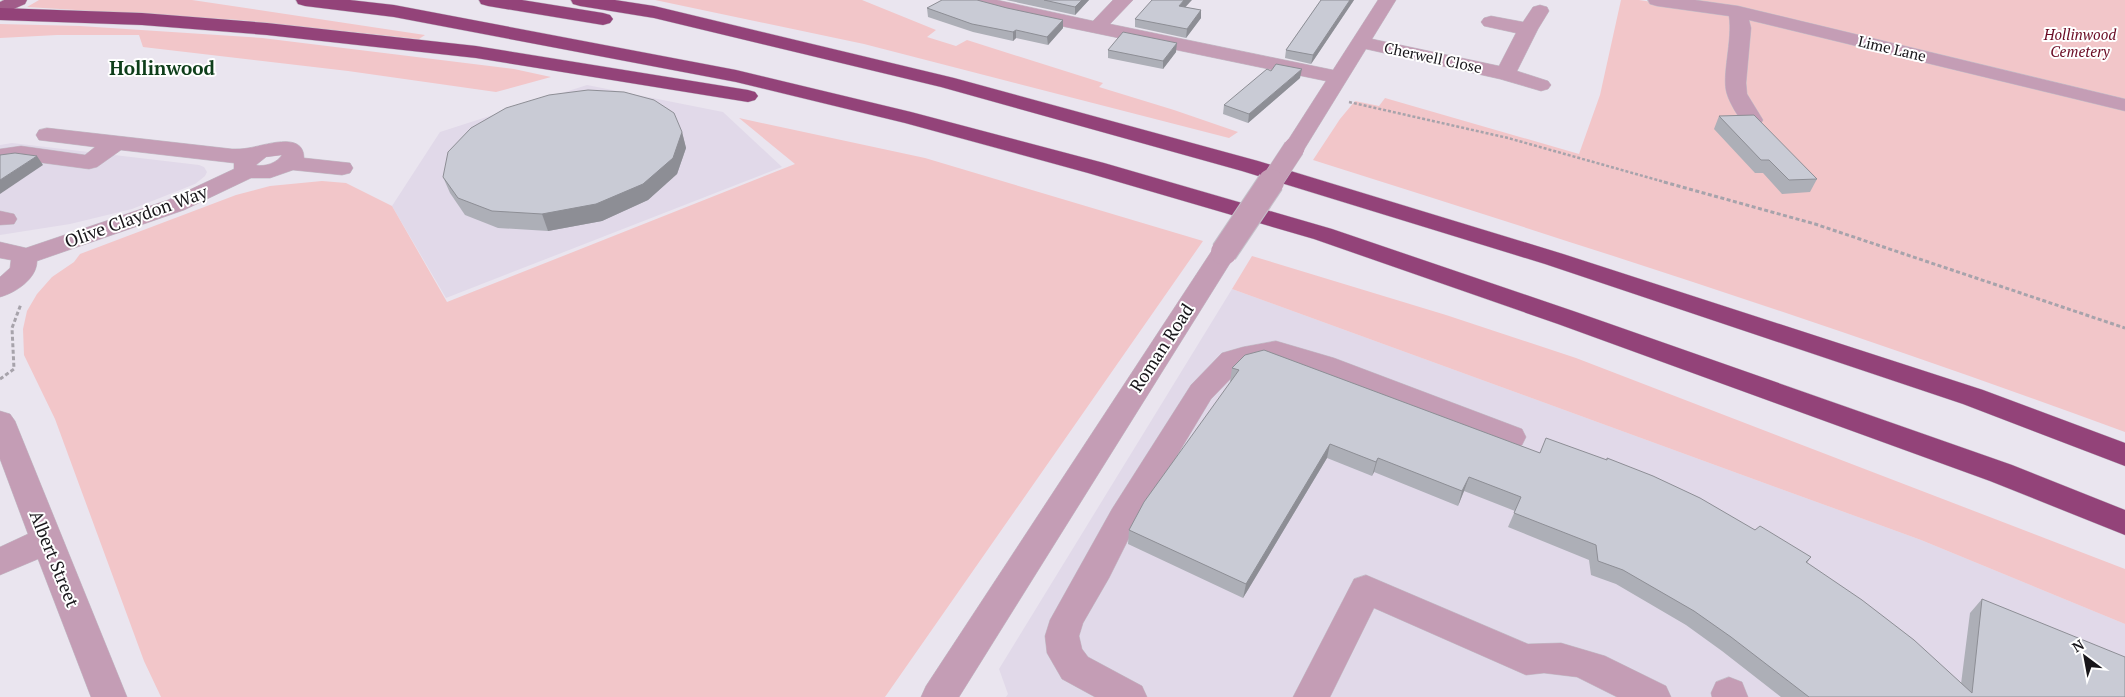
<svg xmlns="http://www.w3.org/2000/svg" width="2125" height="697" font-family="'PT Serif',serif">
  <style>
    .built { fill: #e1d9e9 }
    .green { fill: #f2c6c9 }
    .lines { fill: none; stroke-linecap: round; stroke-linejoin: round }
    .minor-casing { stroke: #c4c0c9; stroke-width: 1 }
    .major-casing { stroke: #c4c0c9; stroke-width: 1 }
    .highway-casing { stroke: #c4c0c9; stroke-width: 1 }
    .path-far1 { stroke: #a7a3ab; stroke-width: 2.5; stroke-dasharray: 3 2; stroke-linecap: butt }
    .path { stroke: #a7a3ab; stroke-width: 3; stroke-dasharray: 4 2.5; stroke-linecap: butt }
    .minor { fill: #c49db5; fill-rule: evenodd }
    .major { fill: #a15c89; fill-rule: evenodd }
    .highway { fill: #934379; fill-rule: evenodd }
    .minor-bridge-far1-casing { stroke: #c4c0c9; stroke-width: 22; stroke-linecap: butt }
    .minor-bridge-casing { stroke: #c4c0c9; stroke-width: 28; stroke-linecap: butt }
    .minor-bridge-far1 { stroke: #c49db5; stroke-width: 21 }
    .minor-bridge { stroke: #c49db5; stroke-width: 26 }
    .wall { fill: #adafb7 }
    .shaded-wall { fill: #8d8e95 }
    .building { fill: #c9cbd5; stroke: #8d8e95 }
    .labels { text-anchor: middle; stroke-width: 4; stroke-linejoin: round; paint-order: stroke }
    .far-park-label { font-size: 15px; font-style: italic; fill: #690a23; stroke: #fff }
    .far-street-label { font-size: 15px; fill: #18161a; stroke: #fff }
    .street-label { font-size: 18px; fill: #18161a; stroke: #fff }
    .far-district-label { font-size: 19px; font-weight: bold; fill: #0e3e1a; stroke: #fff }
  </style>
  <rect width="100%" height="100%" fill="#eae5ef"/>
  <!-- built -->
  <g class="built">
    <polygon points="587,85 723,112 782,167 446,298 392,206 440,132"/>
    <polygon points="12,143 199,165 204,167 207,172 205,176 195,184 132,209 70,224 0,235 0,145"/>
    <polygon points="1232,289 1921,540 2125,624 2125,697 1006,697 1008,694 999,669"/>
  </g>
  <!-- green -->
  <g class="green">
    <polygon points="39,0 192,0 425,35 419,39 240,20 27,7"/>
    <polygon points="655,0 862,0 936,30 927,37 956,46 967,40 1103,83 1099,87 1174,110 1238,132 1229,138 864,44"/>
    <path d="M 1621,0 L 1639,0 L 1725,13 L 2125,110 L 2125,432 C 1857,333 1585,246 1313,160 L 1340,119 L 1355,101 L 1379,106 L 1385,98 L 1579,154 L 1600,95 Z"/>
    <polygon points="1690,0 2125,0 2125,99 1738,9"/>
    <polygon points="0,24 80,26 262,38 514,69 551,77 496,92 348,71 143,47 139,35 57,35 0,38"/>
    <polygon points="739,118 925,158 1203,241 885,697 161,697 144,661 55,419 24,355 23,329 27,311 37,294 52,277 74,262 80,254 236,195 270,186 322,181 346,183 392,206 447,302 795,164"/>
    <polygon points="1252,256 1446,315 1576,358 2125,569 2125,624 1921,540 1232,289"/>
  </g>
  <g class="lines">
    <defs>
      <g id="minor">
        <polygon points="967,0 997,0 1093,21 1113,0 1133,0 1110,24 1333,70 1378,0 1396,0 1372,39 1499,66 1516,33 1484,26 1481,22 1484,18 1491,16 1523,22 1533,7 1540,5 1547,7 1549,11 1538,29 1517,71 1548,81 1551,85 1548,89 1541,91 1500,79 1366,49 1305,148 1302,153 1294,155 1286,153 1283,148 1326,81 1008,15 969,4"/>
        <path d="M 1648,0 L 1695,0 L 1738,6 L 2125,99 L 2125,111 L 1749,20 L 1751,28 L 1746,83 L 1747,94 L 1763,120 L 1760,125 L 1752,126 L 1744,125 C 1738,116 1730,104 1727,94 C 1721,76 1733,40 1729,16 L 1657,6 L 1650,4 Z"/>
        <path d="M 47,128 L 232,149 C 237,149 243,149 248,148 C 263,146 304,130 304,158 L 350,163 L 353,168 L 350,173 L 342,175 L 293,170 L 270,178 L 251,178 L 184,210 L 37,261 C 37,279 15,293 0,297 L 0,277 L 10,268 L 11,260 L 0,258 L 0,242 L 26,248 L 168,200 L 234,169 L 234,163 L 121,150 L 97,167 L 89,169 L 21,160 L 0,163 L 0,149 L 21,146 L 85,155 L 95,147 L 39,140 L 36,135 L 39,130 ZM 282,155 C 277,163 265,167 256,165 L 266,157 Z"/>
        <polygon points="0,211 14,214 17,219 14,224 0,225"/>
        <polygon points="1224,244 1233,247 1237,252 959,697 921,697 926,686 1211,252 1215,247"/>
        <polygon points="1276,341 1334,358 1522,429 1526,437 1522,445 1511,448 1500,445 1314,372 1275,359 1242,367 1211,399 1136,524 1109,578 1083,623 1079,636 1082,649 1088,657 1142,686 1147,697 1095,697 1062,679 1047,653 1045,636 1050,620 1112,509 1191,385 1222,353 1243,347"/>
        <polygon points="0,411 10,414 15,421 127,697 91,697 38,559 0,575 0,547 28,534 0,459"/>
        <polygon points="1366,575 1528,644 1561,643 1605,656 1666,686 1671,697 1617,697 1577,677 1544,673 1526,675 1374,608 1330,697 1293,697 1354,579"/>
        <polygon points="1729,677 1742,682 1748,697 1712,697 1711,693 1716,682"/>
      </g>
      <polygon id="major" points="4,0 27,0 25,4 0,15 0,2"/>
      <g id="highway">
        <polygon points="296,0 350,0 394,5 736,70 911,112 1104,163 1332,229 1576,312 2012,465 2125,510 2125,535 1990,481 1558,324 1314,239 1088,173 905,123 736,82 394,17 305,6 298,4"/>
        <polygon points="479,0 522,0 603,13 610,15 613,19 610,23 603,25 488,6 481,4"/>
        <polygon points="571,0 615,0 654,6 954,78 1258,161 1563,254 1983,390 2125,443 2125,466 1963,404 1545,264 1242,171 941,87 654,18 580,6 573,4"/>
        <polygon points="0,8 142,13 267,23 476,46 748,90 755,92 758,96 755,100 748,102 476,58 267,35 142,25 0,20"/>
      </g>
    </defs>
    <!-- minor casing -->
    <use href="#minor" class="minor-casing"/>
    <!-- major casing -->
    <use href="#major" class="major-casing"/>
    <!-- highway casing -->
    <use href="#highway" class="highway-casing"/>
    <!-- path-far1 -->
    <polyline class="path-far1" points="1349,102 1508,138 1668,183"/>
    <!-- path -->
    <g class="path">
      <polyline points="1664,182 1815,224 2125,328"/>
      <polyline points="0,379 14,369 12,328 21,304"/>
    </g>
    <!-- minor -->
    <use href="#minor" class="minor"/>
    <!-- major -->
    <use href="#major" class="major"/>
    <!-- highway -->
    <use href="#highway" class="highway"/>
    <defs>
      <polyline id="minor-bridge-far1" points="1271,183 1294,148"/>
      <polyline id="minor-bridge" points="1224,252 1271,182"/>
    </defs>
    <!-- minor-bridge-far1 casing -->
    <use href="#minor-bridge-far1" class="minor-bridge-far1-casing"/>
    <!-- minor-bridge casing -->
    <use href="#minor-bridge" class="minor-bridge-casing"/>
    <!-- minor-bridge-far1 -->
    <use href="#minor-bridge-far1" class="minor-bridge-far1"/>
    <!-- minor-bridge -->
    <use href="#minor-bridge" class="minor-bridge"/>
  </g>
  <!-- wall -->
  <g class="wall">
    <polygon points="1006,0 1089,0 1075,15"/>
    <polygon points="1321,0 1354,0 1311,64 1285,58 1286,50"/>
    <polygon points="1185,7 1201,10 1201,18 1186,38 1135,27 1135,19"/>
    <polygon points="927,8 1063,28 1048,45 1016,38 1013,41 973,32 928,17"/>
    <polygon points="1108,50 1176,52 1163,69 1108,58"/>
    <polygon points="1300,78 1248,123 1223,114 1224,105"/>
    <polygon points="1719,116 1817,179 1810,192 1782,194 1763,173 1755,173 1714,129"/>
    <polygon points="682,132 686,148 677,174 648,200 602,221 548,231 498,228 465,215 450,193 443,177"/>
    <polygon points="1232,368 1540,453 1755,530 1811,557 1807,563 1961,684 1970,613 1982,599 2125,697 1781,697 1722,651 1686,625 1616,584 1591,575 1589,560 1508,527 1515,511 1464,491 1458,506 1374,472 1372,476 1327,458 1243,598 1128,544 1129,530 1231,382 1230,382"/>
  </g>
  <!-- shaded-wall -->
  <g class="shaded-wall">
    <polygon points="1082,0 1089,0 1075,15 1075,7"/>
    <polygon points="1184,0 1192,0 1179,14 1179,6"/>
    <polygon points="1350,0 1354,0 1311,64 1313,55"/>
    <polygon points="1201,10 1201,18 1186,38 1187,29"/>
    <polygon points="1063,20 1063,28 1048,45 1047,37"/>
    <polygon points="1016,30 1016,38 1013,41 1013,32"/>
    <polygon points="1177,43 1176,52 1163,69 1163,61"/>
    <polygon points="1302,69 1300,78 1248,123 1249,114"/>
    <polygon points="682,132 686,148 677,174 648,200 602,221 548,231 542,214"/>
    <polygon points="37,156 43,165 0,194 0,180"/>
    <polygon points="1330,444 1327,458 1243,598 1246,584"/>
    <polygon points="1378,458 1374,472 1372,476 1376,462"/>
    <polygon points="1469,477 1464,491 1458,506 1462,491"/>
  </g>
  <!-- building -->
  <g class="building">
    <polygon points="942,0 977,0 1007,8 1063,20 1047,37 1016,30 1013,32 972,24 927,8"/>
    <polygon points="1044,0 1082,0 1075,7"/>
    <polygon points="1152,0 1184,0 1179,6 1201,10 1187,29 1135,19"/>
    <polygon points="1321,0 1350,0 1313,55 1286,50"/>
    <polygon points="1123,32 1177,43 1163,61 1108,50"/>
    <polygon points="1276,64 1302,69 1249,114 1224,105 1267,69 1271,71"/>
    <polygon points="588,90 624,92 654,100 674,113 682,132 673,158 643,184 596,204 542,214 492,211 458,198 443,177 448,152 471,128 506,108 549,95"/>
    <polygon points="1754,115 1817,179 1789,180 1769,160 1761,160 1719,116"/>
    <polygon points="15,153 37,156 0,180 0,155"/>
    <polygon points="1264,350 1540,453 1546,438 1607,460 1607,458 1653,476 1700,498 1755,530 1760,526 1811,557 1806,562 1862,600 1914,640 1972,693 1982,599 2125,657 2125,697 1809,697 1731,637 1694,611 1623,570 1598,561 1596,545 1514,513 1521,497 1469,477 1462,491 1378,458 1376,462 1330,444 1246,584 1129,530 1144,502 1239,370 1232,368 1245,355"/>
  </g>
  <g class="labels">
    <!-- far-park labels -->
    <g class="far-park-label">
      <text x="2080" y="40">Hollinwood<tspan x="2080" dy="17">Cemetery</tspan></text>
    </g>
    <!-- far-street labels -->
    <g class="far-street-label">
      <text transform="translate(1892 49) rotate(13)" y="5">Lime Lane</text>
      <text transform="translate(1433 58) rotate(12)" y="5">Cherwell Close</text>
    </g>
    <!-- street labels -->
    <g class="street-label">
      <text transform="translate(136 217) rotate(-20)" y="6">Olive Claydon Way</text>
      <text transform="translate(1162 348) rotate(-57)" y="6">Roman Road</text>
      <text transform="translate(54 559) rotate(68)" y="6">Albert Street</text>
    </g>
    <!-- far-district labels -->
    <g class="far-district-label">
      <text x="162" y="75">Hollinwood</text>
    </g>
  </g>
  <!-- north arrow -->
  <g transform="translate(2085 657) rotate(328)" stroke="#ffffff" stroke-width="4" paint-order="stroke">
  <path d="M0-4L9 19L0 12L-9 19Z" fill="#18161a"/>
  <text y="-8" font-size="14" font-weight="bold" text-anchor="middle" fill="#18161a">N</text>
  </g>
</svg>
